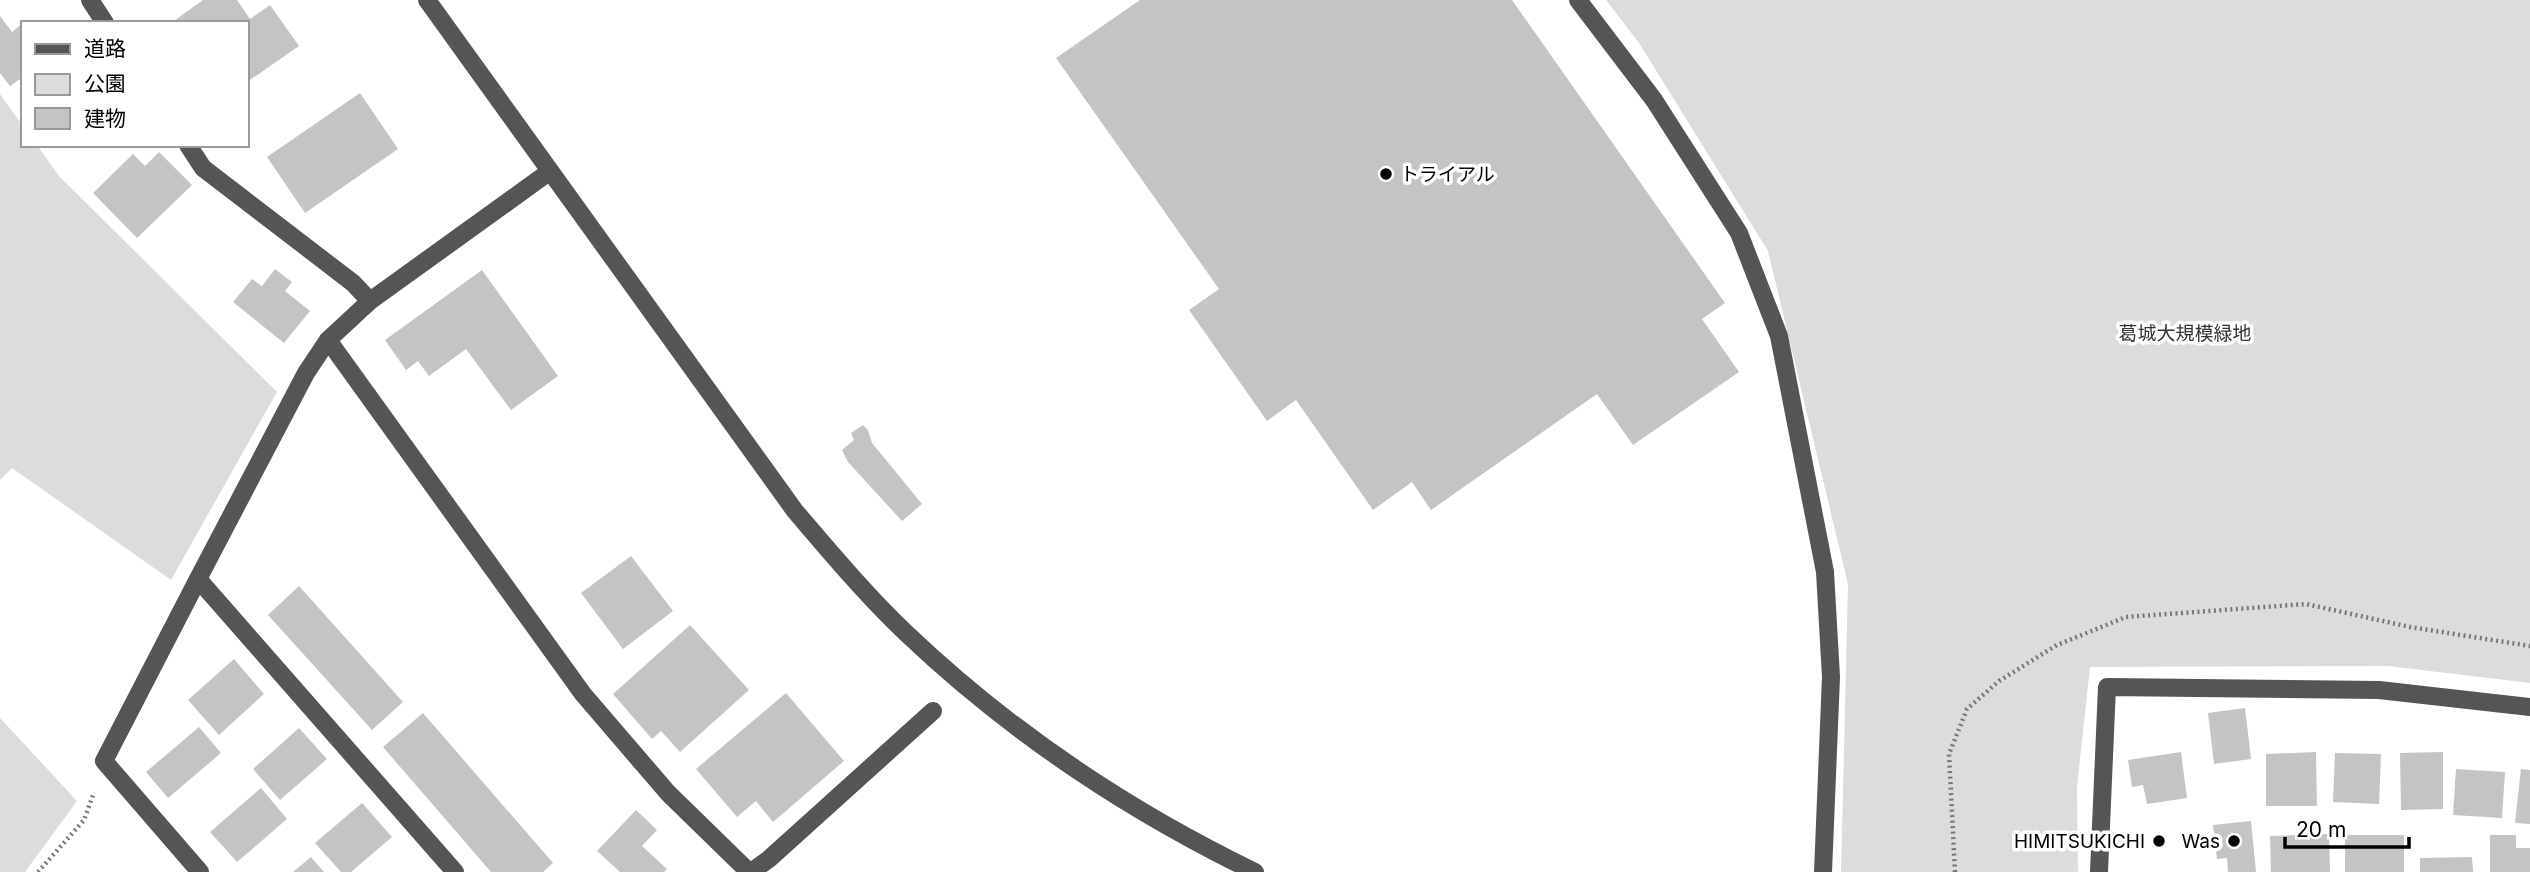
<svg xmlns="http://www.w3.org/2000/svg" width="2530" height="872" font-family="Inter,'Noto Sans JP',sans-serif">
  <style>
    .green { fill: #dcdcdc }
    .building { fill: #c4c4c4 }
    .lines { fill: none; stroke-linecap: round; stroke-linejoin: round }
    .path { stroke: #777; stroke-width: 4.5; stroke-dasharray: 2 3.5; stroke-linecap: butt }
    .minor { stroke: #555; stroke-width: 18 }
    .poi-dot { fill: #000; stroke: #fff; stroke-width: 2.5 }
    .labels { text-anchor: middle; stroke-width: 7; stroke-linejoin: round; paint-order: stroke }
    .poi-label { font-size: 19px; fill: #000; stroke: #fff; text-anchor: end }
    .park-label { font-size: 19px; fill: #333; stroke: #fff }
  </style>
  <rect width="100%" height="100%" fill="#fff"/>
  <!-- green -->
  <g class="green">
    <polygon points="1606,0 2530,0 2530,683 2388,666 2090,667 2077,787 2078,872 1841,872 1848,584 1768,251 1639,43"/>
    <polygon points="0,94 23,126 23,145 37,145 59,176 277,392 171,580 12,468 0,480"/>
    <polygon points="0,718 77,801 25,872 0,872"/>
  </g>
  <!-- building -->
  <g class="building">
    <polygon points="203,0 237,0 250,19 270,5 299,46 247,82 247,23 171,23"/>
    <polygon points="1140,0 1512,0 1725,303 1702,319 1739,372 1633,445 1597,394 1431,510 1412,482 1373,510 1296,400 1267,421 1189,310 1219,289 1056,58"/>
    <polygon points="0,16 12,32 23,23 23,77 10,86 0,73"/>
    <polygon points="360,93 398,149 305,213 267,157"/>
    <polygon points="159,152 192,185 137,238 93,193 133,154 145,166"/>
    <polygon points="275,269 292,282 285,291 310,311 284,343 233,302 252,279 262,286"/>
    <polygon points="482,270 558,376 511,410 466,349 429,376 418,361 406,370 385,340"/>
    <polygon points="863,425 868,430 872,443 922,504 902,521 848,462 842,450 854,440 851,433"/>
    <polygon points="631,556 673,611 623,649 581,593"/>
    <polygon points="299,586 403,702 372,730 268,615"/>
    <polygon points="690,625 749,690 680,752 661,731 652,739 613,694"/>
    <polygon points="234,659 264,694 219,735 188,700"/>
    <polygon points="786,693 844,761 773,822 756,801 737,817 696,769"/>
    <polygon points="2245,708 2251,759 2214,764 2208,713"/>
    <polygon points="423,713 553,863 543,872 491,872 383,747"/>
    <polygon points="199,727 221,753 168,798 146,772"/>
    <polygon points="299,728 327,759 280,800 253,769"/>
    <polygon points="2181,752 2187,798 2147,804 2143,785 2132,787 2128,760"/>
    <polygon points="2316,752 2317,806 2266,806 2266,754"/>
    <polygon points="2443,752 2443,809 2401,810 2400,753"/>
    <polygon points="2335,753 2381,754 2379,804 2333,802"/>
    <polygon points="2456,769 2505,772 2502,818 2453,815"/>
    <polygon points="2521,769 2530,770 2530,824 2515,823"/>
    <polygon points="261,788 287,819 237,862 210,832"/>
    <polygon points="362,803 392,837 351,872 341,872 315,843"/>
    <polygon points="636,810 657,830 642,846 667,869 664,872 620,872 597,851"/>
    <polygon points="2251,821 2256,872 2228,872 2227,858 2217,859 2213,825"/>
    <polygon points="2329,834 2330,872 2271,872 2270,836"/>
    <rect x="2345" y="835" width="59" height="37"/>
    <polygon points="2490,835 2516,835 2516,848 2530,848 2530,872 2490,872"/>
    <polygon points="311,857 324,872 293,872"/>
    <polygon points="2472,857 2473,872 2420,872 2420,858"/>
  </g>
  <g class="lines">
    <!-- path -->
    <g class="path">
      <polyline points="38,872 84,820 93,795"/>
      <polyline points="1955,872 1949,754 1967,709 1999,681 2057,645 2126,617 2306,604 2410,627 2530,646"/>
    </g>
    <!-- minor -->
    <g class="minor">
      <polyline points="90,0 105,23"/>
      <path d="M 427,0 L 795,511 C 831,553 866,595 906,633 C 1009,731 1127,810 1255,872"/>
      <polyline points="1578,0 1654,100 1739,233 1779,336 1825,572 1831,677 1823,872"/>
      <polyline points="188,145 203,168 353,283 370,301"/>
      <polyline points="328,340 583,694 668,793 749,872"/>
      <polyline points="198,579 104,761 200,872"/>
      <polyline points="455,872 198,579 306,373 328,340 370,301 549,172"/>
      <polyline points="751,872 769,859 933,711"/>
      <polyline points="2099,872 2107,687 2379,690 2530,707"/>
    </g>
  </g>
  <!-- markers -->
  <g class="poi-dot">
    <circle cx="1386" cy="174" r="7"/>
    <circle cx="2159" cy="841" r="7"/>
    <circle cx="2234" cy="841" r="7"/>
  </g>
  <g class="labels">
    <!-- poi labels -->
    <g class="poi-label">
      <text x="1400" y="181" text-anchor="start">トライアル</text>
      <text x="2145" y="848">HIMITSUKICHI</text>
      <text x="2220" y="848">Was</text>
    </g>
    <!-- park labels -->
    <g class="park-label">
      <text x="2185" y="340">葛城大規模緑地</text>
    </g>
  </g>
  <!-- legend -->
  <rect x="21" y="21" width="228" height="126" fill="#ffffff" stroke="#999999" stroke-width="2"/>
  <rect x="35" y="44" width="35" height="10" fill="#555555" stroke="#999999" stroke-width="2"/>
  <text x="84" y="56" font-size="21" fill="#000000">道路</text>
  <rect x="35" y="74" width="35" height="21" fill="#dcdcdc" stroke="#999999" stroke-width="2"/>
  <text x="84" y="91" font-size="21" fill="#000000">公園</text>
  <rect x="35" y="108" width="35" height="21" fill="#c4c4c4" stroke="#999999" stroke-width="2"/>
  <text x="84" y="126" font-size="21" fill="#000000">建物</text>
  <!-- scale -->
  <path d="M2285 837v10h124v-10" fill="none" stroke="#000000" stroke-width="3.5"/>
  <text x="2296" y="837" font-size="21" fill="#000000" stroke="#ffffff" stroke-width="5" paint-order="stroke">20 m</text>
</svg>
